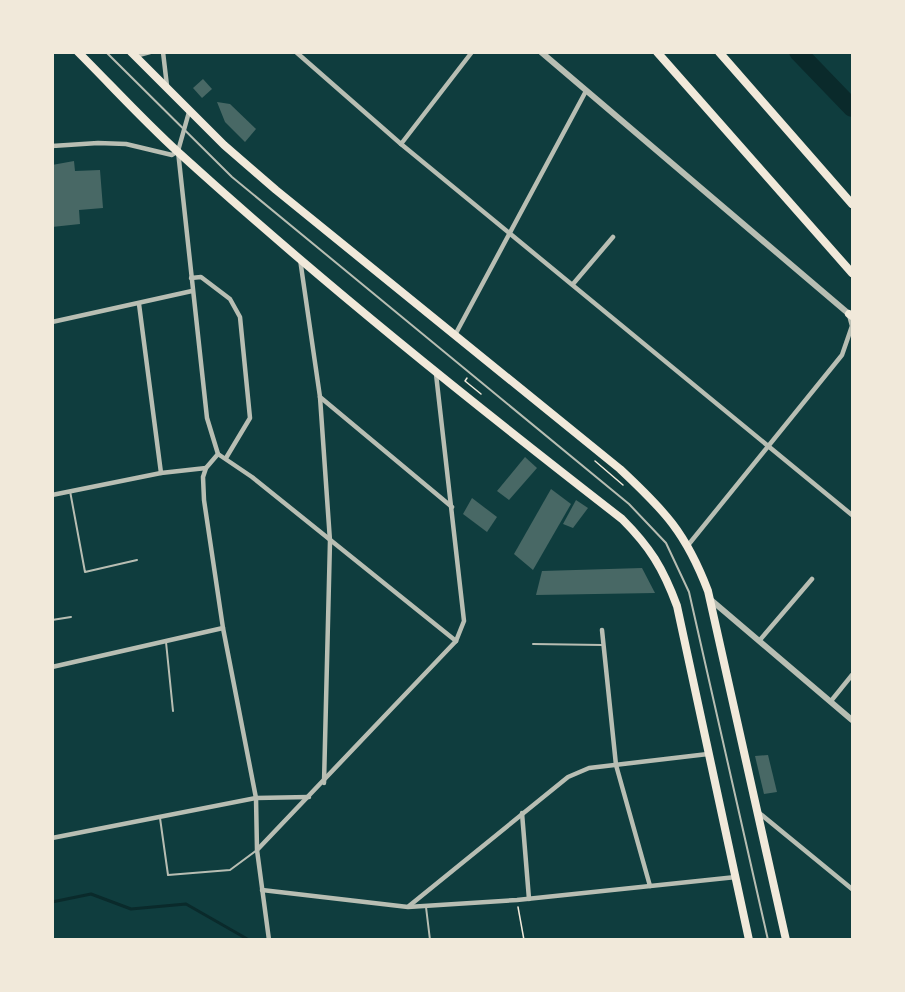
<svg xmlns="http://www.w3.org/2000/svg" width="905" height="992" font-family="'Sofia Sans Condensed',sans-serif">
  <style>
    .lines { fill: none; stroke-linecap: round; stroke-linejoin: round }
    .stream { stroke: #0a2a2b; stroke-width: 3 }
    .river { stroke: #0a2a2b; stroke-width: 18 }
    .building { fill: #486865 }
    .path { stroke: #f1e9da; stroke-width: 1.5 }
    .service { stroke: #b8beb3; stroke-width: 2 }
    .minor { stroke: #b8beb3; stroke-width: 4.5 }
    .tertiary { stroke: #b8beb3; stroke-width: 6 }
    .primary { stroke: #f1e9da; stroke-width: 8 }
    .motorway { stroke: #f1e9da; stroke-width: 8 }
  </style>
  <rect width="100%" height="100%" fill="#0f3d3e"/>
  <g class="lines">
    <!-- stream -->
    <polyline class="stream" points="52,902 91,894 131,909 186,904 249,940"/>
    <!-- river -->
    <polyline class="river" points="798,52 852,108"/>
  </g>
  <!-- building -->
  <g class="building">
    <polygon points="203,79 212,89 202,98 193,88"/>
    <polygon points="217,102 230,104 256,129 245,142 225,122"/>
    <polygon points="74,161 75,171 100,170 103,208 79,210 80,224 52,227 52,165"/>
    <polygon points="525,457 537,468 509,500 497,491"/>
    <polygon points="551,489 571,504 533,570 514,554"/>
    <polygon points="472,498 497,517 487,532 463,514"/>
    <polygon points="576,500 588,508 573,528 563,524"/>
    <polygon points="642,568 655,593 536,595 542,571"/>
    <polygon points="768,755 777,792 764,794 755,756"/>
  </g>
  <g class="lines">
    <!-- path -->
    <g class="path">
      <polyline points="467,378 465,381 481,394"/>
      <polyline points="595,461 623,485"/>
      <polyline points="518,907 524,940"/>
    </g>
    <!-- service -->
    <g class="service">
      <polyline points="106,52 232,177 629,504 666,543 689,592 768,940"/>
      <polyline points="70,491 85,572 137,560"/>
      <polyline points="52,620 71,617"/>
      <polyline points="166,642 173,711"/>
      <polyline points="533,644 602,645"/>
      <polyline points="160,818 168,875 230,870 257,850"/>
      <polyline points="426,907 430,940"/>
    </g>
    <!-- minor -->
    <g class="minor">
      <polyline points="163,52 167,86"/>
      <polyline points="296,52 401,144 852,515"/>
      <polyline points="135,56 150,52"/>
      <polyline points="401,144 472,52"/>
      <polyline points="52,146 98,143 126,144 172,155 178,151 189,112"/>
      <polyline points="178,151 207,418 218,454 206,468 203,477 204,500 223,628 256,798 257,850 269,940"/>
      <polyline points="300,259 320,397 330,541 324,783"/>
      <polyline points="191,278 201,277 230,299 240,317 250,418 226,458"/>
      <polyline points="573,284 613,237"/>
      <polyline points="139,304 161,473"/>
      <polyline points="52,322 192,291"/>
      <polyline points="455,335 586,91"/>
      <polyline points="320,397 452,507"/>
      <polyline points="218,454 252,477 456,641"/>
      <polyline points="52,495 161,473 206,468"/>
      <polyline points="689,544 842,355 852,326 849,315"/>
      <polyline points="602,630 616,765 650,886"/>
      <polyline points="759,641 812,579"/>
      <polyline points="52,667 223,628"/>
      <polyline points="831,701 852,675"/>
      <polyline points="758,812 852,889"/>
      <polyline points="522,813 529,899"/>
      <polyline points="52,838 256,798 309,797"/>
      <polyline points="258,849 456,641 464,621 436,374"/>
      <polyline points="262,890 408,907 517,900 736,877"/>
      <polyline points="409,906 568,777 589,768 708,754"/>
    </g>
    <!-- tertiary -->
    <g class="tertiary">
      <polyline points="541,52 849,314"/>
      <polyline points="711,600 852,720"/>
    </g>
    <!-- primary -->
    <g class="primary">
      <path d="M 78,52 C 111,85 143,120 178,152 C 320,281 470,401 622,519 C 650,547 663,568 677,606 L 749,940"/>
      <path d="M 131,52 L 224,145 L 276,190 L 620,469 C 665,511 686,533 708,591 L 786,940"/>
    </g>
    <!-- motorway -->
    <g class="motorway">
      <polyline points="657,52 852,273"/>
      <polyline points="719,52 852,204"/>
      <polyline points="849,314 852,316"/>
    </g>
  </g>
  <!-- border -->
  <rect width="905" height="992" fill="none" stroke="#f1e9da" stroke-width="108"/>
</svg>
